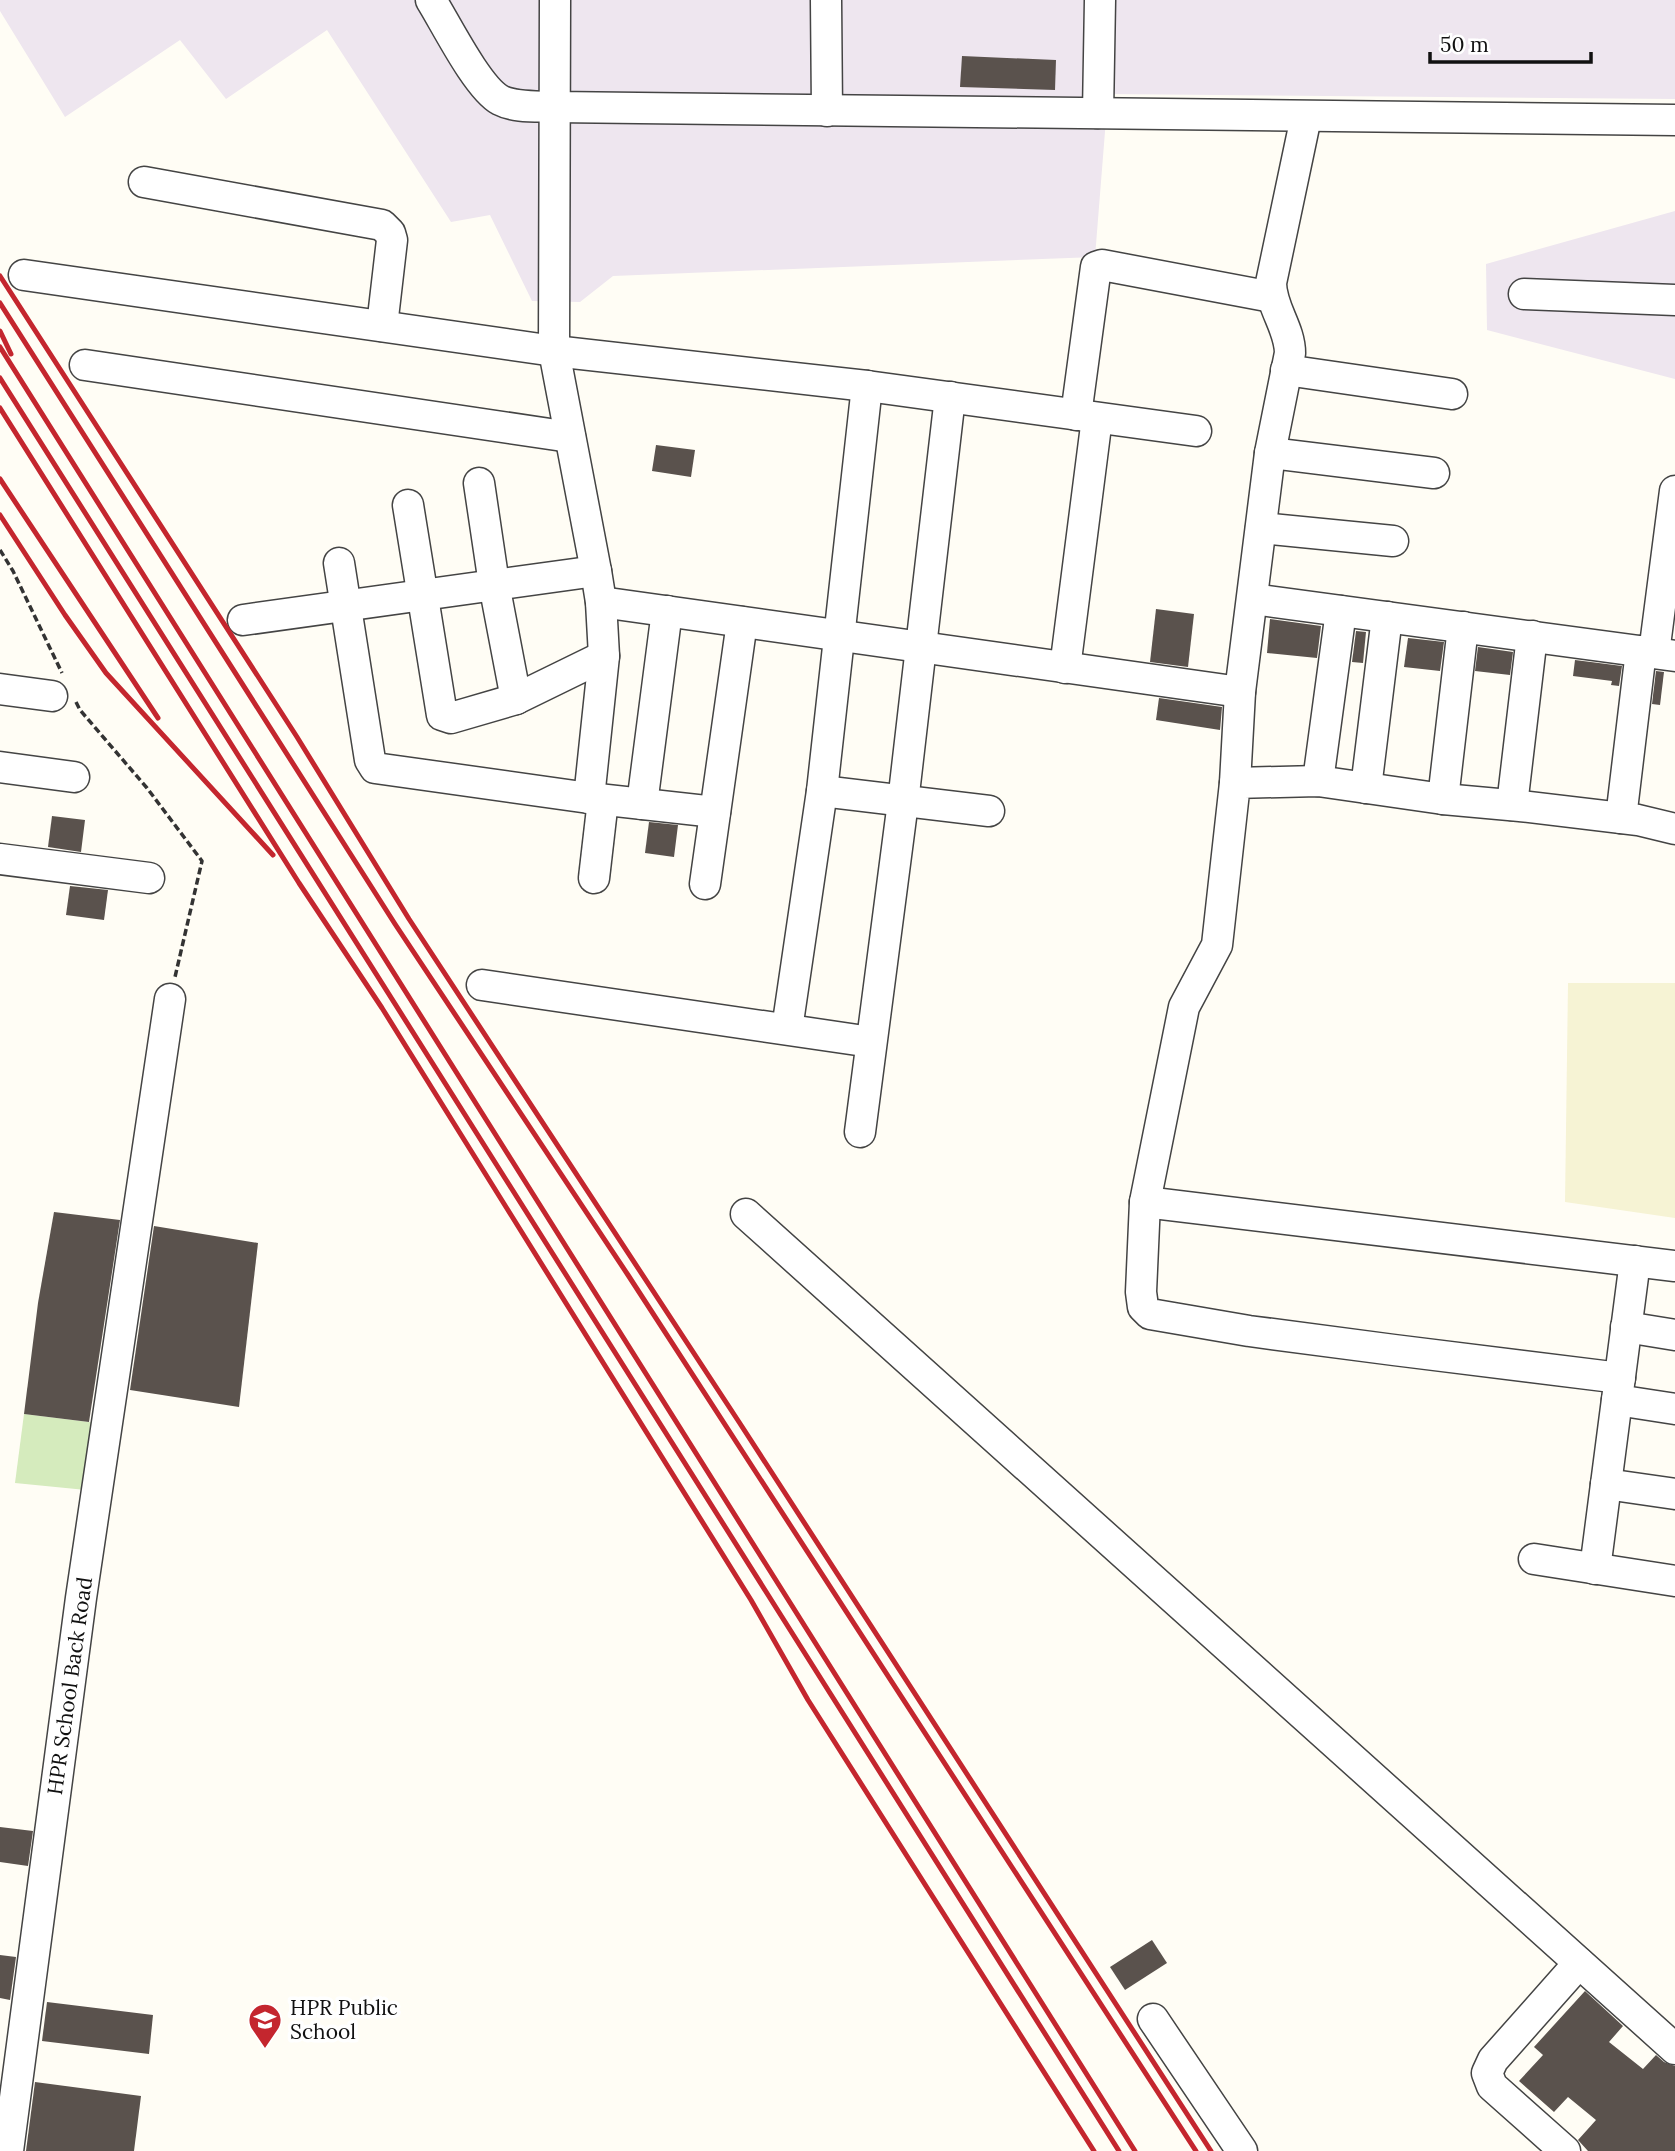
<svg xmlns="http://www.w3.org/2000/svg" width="1675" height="2151" font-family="Lora,serif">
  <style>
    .industrial { fill: #eee6ef }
    .farmland { fill: #f6f3d4 }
    .green { fill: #d5ebbd }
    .building { fill: #5a524d }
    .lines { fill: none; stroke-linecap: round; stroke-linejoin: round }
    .minor-casing { stroke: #444; stroke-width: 33 }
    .path { stroke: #333; stroke-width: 3.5; stroke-dasharray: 7 3.5; stroke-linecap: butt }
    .minor { stroke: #fff; stroke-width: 30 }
    .rail { stroke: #c4262e; stroke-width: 5 }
    .labels { text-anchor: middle; stroke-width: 7; stroke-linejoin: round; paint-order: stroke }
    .street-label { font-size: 21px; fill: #111; stroke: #fff }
    .poi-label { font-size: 21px; fill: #111; stroke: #fff; text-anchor: start }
  </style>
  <rect width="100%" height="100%" fill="#fffdf5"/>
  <!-- industrial -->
  <g class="industrial">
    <polygon points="0,0 1675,0 1675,99 1108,94 1095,257 613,276 580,302 532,301 490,215 451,222 327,30 226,99 180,40 65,117 0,11"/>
    <polygon points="1675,211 1675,379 1487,330 1486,264"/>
  </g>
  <!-- farmland -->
  <polygon class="farmland" points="1568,983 1675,983 1675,1218 1565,1202"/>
  <!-- green -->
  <polygon class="green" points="24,1414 97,1423 86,1490 15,1483"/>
  <!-- building -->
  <g class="building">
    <polygon points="962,56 1056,60 1055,90 960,87"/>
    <polygon points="656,445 695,450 691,477 652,471"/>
    <polygon points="1156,609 1194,614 1188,667 1150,662"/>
    <polygon points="1270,619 1321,626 1317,658 1267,653"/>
    <polygon points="1356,631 1366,632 1363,663 1352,662"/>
    <polygon points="1408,638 1444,642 1440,671 1404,667"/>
    <polygon points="1478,647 1513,652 1510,675 1475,671"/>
    <polygon points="1575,660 1622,666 1619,686 1611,685 1612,681 1573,676"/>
    <polygon points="1656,671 1664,672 1660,705 1652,704"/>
    <polygon points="1159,698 1222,707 1220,730 1156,720"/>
    <polygon points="52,816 85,820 81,852 48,847"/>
    <polygon points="649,822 678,825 674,857 645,853"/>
    <polygon points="70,886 108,890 104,920 66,915"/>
    <polygon points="54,1212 120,1220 89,1422 24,1414 38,1303"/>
    <polygon points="154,1226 258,1243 239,1407 130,1390"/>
    <polygon points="0,1827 33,1831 28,1866 0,1862"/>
    <polygon points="1152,1940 1167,1963 1125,1990 1110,1967"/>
    <polygon points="0,1955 16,1957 10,2000 0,1998"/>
    <polygon points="1585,1991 1623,2026 1609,2042 1643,2069 1656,2055 1664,2062 1675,2066 1675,2151 1588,2151 1578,2140 1596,2120 1568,2097 1554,2112 1519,2081 1543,2055 1534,2047"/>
    <polygon points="47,2002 153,2015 149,2054 42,2041"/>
    <polygon points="35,2082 141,2096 134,2151 26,2151"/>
  </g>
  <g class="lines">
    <defs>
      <g id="minor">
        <path d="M 431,0 C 446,24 477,87 500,100 C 515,108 538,106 555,107 L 1675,120"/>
        <polyline points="555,0 554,351 596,571 601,602 604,656 589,798"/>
        <polyline points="826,0 827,111"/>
        <polyline points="1098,113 1100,0"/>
        <polyline points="144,182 382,225 390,233 392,240 382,326"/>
        <polyline points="24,275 554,351 867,386 1196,431"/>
        <polyline points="1524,294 1675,300"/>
        <polyline points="85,365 570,437"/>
        <polyline points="1286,370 1452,394"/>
        <polyline points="1076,415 1096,267 1102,265 1272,297"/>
        <polyline points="1270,453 1434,473"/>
        <polyline points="479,483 494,584 516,699"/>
        <polyline points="408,505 442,715 451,718 516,699 604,656"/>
        <polyline points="1261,528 1393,541"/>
        <polyline points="339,563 370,760 375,768 589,798 715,812"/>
        <polyline points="1253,599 1675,656"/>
        <polyline points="601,602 1240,692"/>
        <polyline points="243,620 596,571"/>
        <polyline points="1654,653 1675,491"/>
        <polyline points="1065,668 1097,418"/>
        <polyline points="0,689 52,696"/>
        <polyline points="0,767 74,777"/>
        <polyline points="1318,781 1341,611"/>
        <path d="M 1235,783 L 1240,692 L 1270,453 L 1290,353 C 1290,328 1271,308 1271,283 L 1306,117"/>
        <polyline points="1366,788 1387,617"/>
        <polyline points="822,791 989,811"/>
        <polyline points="1443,799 1463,627"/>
        <polyline points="642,804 667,611"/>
        <polyline points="1512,805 1532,636"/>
        <polyline points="1621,818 1641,651"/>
        <polyline points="0,859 149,878"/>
        <polyline points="594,878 603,800"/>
        <polyline points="705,884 742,622"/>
        <polyline points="482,985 871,1042"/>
        <polyline points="787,1029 822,791 867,386"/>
        <polyline points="860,1132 903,802 950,397"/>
        <polyline points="1145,1202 1675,1266"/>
        <polyline points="746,1214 1675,2049"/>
        <polyline points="1626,1327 1675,1335"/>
        <polyline points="1620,1378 1394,1350 1249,1331 1150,1314 1143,1307 1141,1292 1145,1202 1184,1007 1217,945 1235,783 1318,781 1443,799 1520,806 1638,820 1675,829"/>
        <polyline points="1617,1400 1675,1409"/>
        <polyline points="1606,1484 1675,1494"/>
        <polyline points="1534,1559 1675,1581"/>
        <polyline points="1595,1569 1635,1261"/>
        <polyline points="1153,2019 1242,2151"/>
        <polyline points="8,2151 81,1598 170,999"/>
        <polyline points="1565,2151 1492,2086 1487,2073 1493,2060 1579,1963"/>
      </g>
    </defs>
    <!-- minor casing -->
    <use href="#minor" class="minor-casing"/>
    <!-- path -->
    <g class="path">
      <polyline points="0,550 13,571 62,673"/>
      <polyline points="76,702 80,710 147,788 202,861 175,977"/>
    </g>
    <!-- minor -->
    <use href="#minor" class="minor"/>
    <!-- rail -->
    <g class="rail">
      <polyline points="0,276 297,737 409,919 739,1422 1211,2151"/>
      <polyline points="0,303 395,924 628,1275 1196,2151"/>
      <polyline points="0,331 11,354"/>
      <polyline points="0,347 1135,2151"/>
      <polyline points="0,378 1119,2151"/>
      <polyline points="0,408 299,883 382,1008 751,1600 808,1700 1094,2151"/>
      <polyline points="0,479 158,718"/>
      <polyline points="0,515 65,615 106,673 273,855"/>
    </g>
  </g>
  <!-- icons -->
  <defs>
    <symbol id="school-pin" viewBox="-11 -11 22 30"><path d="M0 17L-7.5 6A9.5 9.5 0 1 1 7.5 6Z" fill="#c4262e" stroke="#fff"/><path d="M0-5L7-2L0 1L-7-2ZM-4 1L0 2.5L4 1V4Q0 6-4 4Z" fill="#fff"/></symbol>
  </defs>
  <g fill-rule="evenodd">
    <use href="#school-pin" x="246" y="2001" width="38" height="52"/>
  </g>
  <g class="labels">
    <!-- street labels -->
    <g class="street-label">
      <text transform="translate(70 1686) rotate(-82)" y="7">HPR School Back Road</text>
    </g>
    <!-- poi labels -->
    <g class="poi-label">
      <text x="290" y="2015">HPR Public<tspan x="290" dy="24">School</tspan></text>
    </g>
  </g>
  <!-- scale -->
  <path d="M1430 52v10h161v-10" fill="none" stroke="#111111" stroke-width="3.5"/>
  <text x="1440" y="52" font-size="21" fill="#111111" stroke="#ffffff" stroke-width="5" paint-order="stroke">50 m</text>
</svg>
